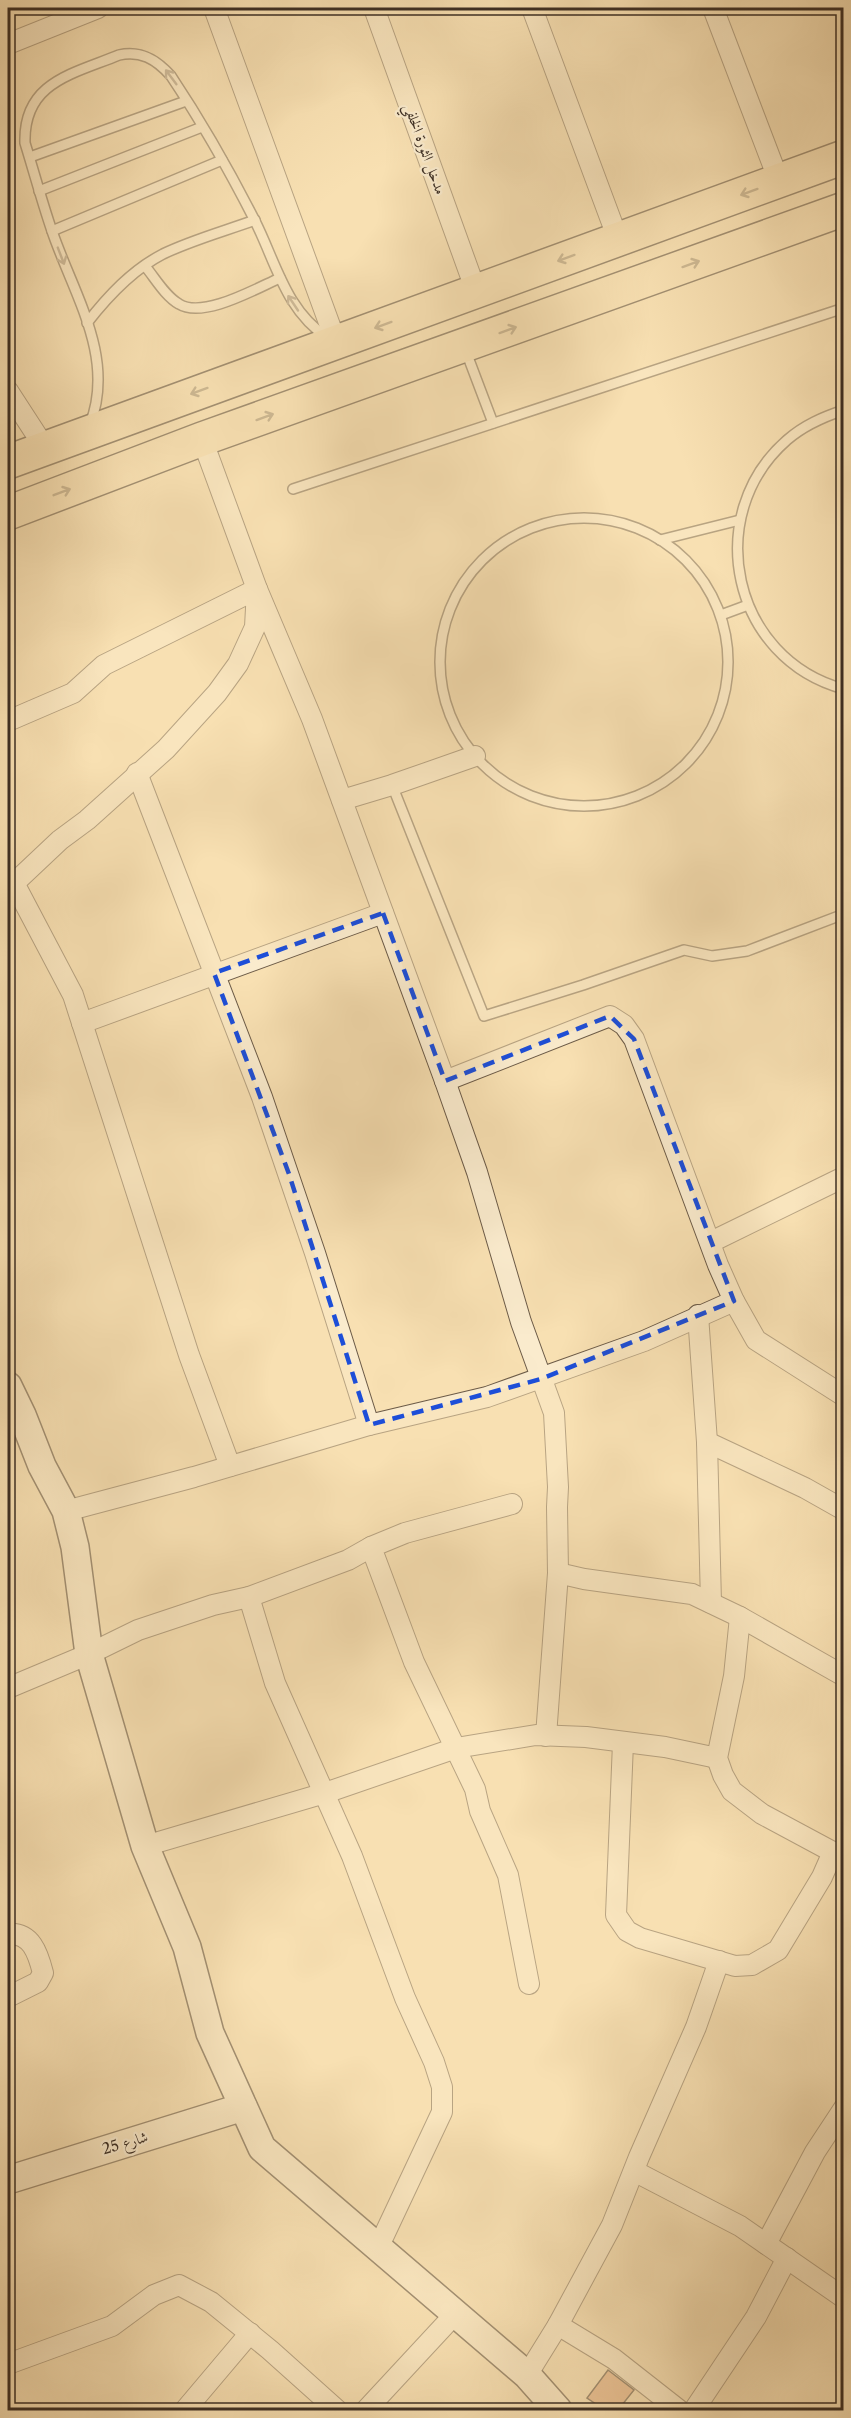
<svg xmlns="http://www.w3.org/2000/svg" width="851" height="2418" font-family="'Libre Caslon Text',Amiri,serif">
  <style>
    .building { fill: #e1a475; stroke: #3d2f24; stroke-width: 1.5 }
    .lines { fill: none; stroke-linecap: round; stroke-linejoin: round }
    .lane-casing { stroke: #6c5b48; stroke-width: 12 }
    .street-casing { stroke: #6c5b48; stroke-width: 22 }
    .secondary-casing { stroke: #3d2f24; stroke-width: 30 }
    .highway-casing { stroke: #3d2f24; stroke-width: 36 }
    .lane { stroke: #faebcd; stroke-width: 9 }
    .street { stroke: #faebcd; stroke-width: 20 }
    .secondary { stroke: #faebcd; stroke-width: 27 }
    .highway { stroke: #f8e0b2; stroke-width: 33 }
    .oneway { stroke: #9c8d78 }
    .oneway2 { stroke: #9a886b }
    .marked { fill: none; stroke: #1d4ed8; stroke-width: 4.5; stroke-dasharray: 12 8; stroke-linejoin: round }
    .labels { text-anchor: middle; stroke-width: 4.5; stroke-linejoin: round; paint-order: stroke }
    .street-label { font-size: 15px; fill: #3d2f24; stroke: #faebcd }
  </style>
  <rect width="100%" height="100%" fill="#f8e0b2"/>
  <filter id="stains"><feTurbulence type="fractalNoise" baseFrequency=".00333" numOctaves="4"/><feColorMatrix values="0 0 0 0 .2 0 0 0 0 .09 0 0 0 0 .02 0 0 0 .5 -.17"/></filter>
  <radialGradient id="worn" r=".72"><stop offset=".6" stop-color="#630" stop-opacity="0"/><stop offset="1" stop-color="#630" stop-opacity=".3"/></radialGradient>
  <!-- building -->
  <polygon class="building" points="608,2370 634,2390 618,2410 605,2410 587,2398"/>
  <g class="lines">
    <defs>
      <g id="lane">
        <polyline points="30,157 186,101"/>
        <polyline points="39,191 202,127"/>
        <polyline points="52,231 222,160"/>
        <path d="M 145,266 C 155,278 165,296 179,304 C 203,319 255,289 280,278"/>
        <path d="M 87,323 C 108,296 132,270 163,254 C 192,240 225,231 255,220"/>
        <polyline points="465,349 493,423"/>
        <path d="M 844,410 C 823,417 804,425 787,440 C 701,515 732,659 844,689"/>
        <path d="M 90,424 C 116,357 73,293 52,231 C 42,202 34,172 25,143 C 23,82 73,74 119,55 C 140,50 156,59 171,76 C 201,121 229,170 254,219 C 276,262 285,310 328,338"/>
        <polyline points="293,489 844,308"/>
        <circle cx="584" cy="662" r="144"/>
        <polyline points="660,540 740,520"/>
        <polyline points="721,615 748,605"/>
        <polyline points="392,785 484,1016 583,985 684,950 712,956 747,951 844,914"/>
      </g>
      <g id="street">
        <polyline points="214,8 336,342"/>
        <polyline points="374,8 476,291"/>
        <polyline points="532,8 618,239"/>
        <polyline points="713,8 779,181"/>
        <polyline points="8,44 98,8"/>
        <polyline points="8,391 45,448"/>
        <polyline points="202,439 257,589 312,719 445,1081 477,1172 521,1322 554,1413 558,1487 557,1507 558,1573 546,1736"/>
        <polyline points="8,721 73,693 104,665 257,589 255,627 238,664 217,693 166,749 87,820 60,840 8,889"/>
        <polyline points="137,773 262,1097 315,1253 369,1425"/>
        <polyline points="342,800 392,785 475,756"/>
        <polyline points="14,883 73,995 189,1355 230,1466"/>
        <polyline points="82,1023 383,913"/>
        <polyline points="445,1081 610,1016 624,1025 634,1039 718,1265 734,1301 756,1340 844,1396"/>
        <polyline points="711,1242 844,1177"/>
        <polyline points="698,1315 707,1442 711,1603"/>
        <polyline points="707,1442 805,1488 844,1510"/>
        <polyline points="512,1504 405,1533 371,1547 414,1662 475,1789 480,1811 508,1875 529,1984"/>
        <polyline points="66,1511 194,1477 369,1425 487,1397 644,1341 734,1301"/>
        <polyline points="558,1573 584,1579 692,1594 740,1617"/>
        <polyline points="249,1597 275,1683 352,1856 405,1998 434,2062 442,2087 442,2112 378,2248"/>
        <polyline points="844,1676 740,1617 734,1676 717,1758 723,1775 732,1791 762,1814 844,1858"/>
        <polyline points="8,1688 89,1654 138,1630 213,1605 249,1597 348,1560 371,1547"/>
        <polyline points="623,1743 616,1915 627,1931 640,1938 735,1966 752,1965 778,1950 822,1877 833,1852"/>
        <polyline points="145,1846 325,1793 456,1748 536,1735 586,1737 665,1747 717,1758"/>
        <path d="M 8,1934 C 31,1932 38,1953 43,1973 L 38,1982 L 8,1997"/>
        <polyline points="634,2171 740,2226 844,2298"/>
        <polyline points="766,2244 815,2152 844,2108"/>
        <polyline points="558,2325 614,2359 679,2410"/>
        <polyline points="8,2364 112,2326 154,2295 179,2285 211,2302 270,2350 337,2410"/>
        <polyline points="527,2375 558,2325 612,2225 639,2157 696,2027 719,1961"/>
        <polyline points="185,2410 250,2333"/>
        <polyline points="366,2410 456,2313"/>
        <polyline points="694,2410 756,2317 787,2258"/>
      </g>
      <g id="secondary">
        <polyline points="8,1386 22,1415 42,1466 66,1511 75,1547 89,1654 145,1846 187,1947 210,2033 262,2148 527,2375 558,2410"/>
        <polyline points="8,2180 243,2107"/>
      </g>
      <g id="highway">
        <polyline points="8,462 844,157"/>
        <polyline points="8,513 202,439 844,209"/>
      </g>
    </defs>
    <!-- lane casing -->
    <use href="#lane" class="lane-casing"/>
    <!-- street casing -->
    <use href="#street" class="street-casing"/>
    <!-- secondary casing -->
    <use href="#secondary" class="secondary-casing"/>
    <!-- highway casing -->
    <use href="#highway" class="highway-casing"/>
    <!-- lane -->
    <use href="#lane" class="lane"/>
    <!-- street -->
    <use href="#street" class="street"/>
    <!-- secondary -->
    <use href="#secondary" class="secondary"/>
    <!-- highway -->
    <use href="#highway" class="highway"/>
  </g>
  <!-- one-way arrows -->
  <defs><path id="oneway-shaft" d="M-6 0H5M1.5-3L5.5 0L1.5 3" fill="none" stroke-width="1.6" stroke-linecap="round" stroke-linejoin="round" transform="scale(1.5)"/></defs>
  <g class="oneway">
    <use href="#oneway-shaft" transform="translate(171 77) rotate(-127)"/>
    <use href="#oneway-shaft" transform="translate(61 256) rotate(69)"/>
    <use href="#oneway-shaft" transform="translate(293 303) rotate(-124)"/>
  </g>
  <g class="oneway2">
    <use href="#oneway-shaft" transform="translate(749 192) rotate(160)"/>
    <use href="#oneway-shaft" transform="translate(566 258) rotate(160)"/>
    <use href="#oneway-shaft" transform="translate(691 264) rotate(-20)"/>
    <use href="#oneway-shaft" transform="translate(383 325) rotate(160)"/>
    <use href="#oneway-shaft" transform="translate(508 330) rotate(-20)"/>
    <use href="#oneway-shaft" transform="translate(199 391) rotate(160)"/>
    <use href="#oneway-shaft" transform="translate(265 417) rotate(-20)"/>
    <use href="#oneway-shaft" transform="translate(62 492) rotate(-21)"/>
  </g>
  <!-- marked area -->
  <path d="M0 0H851V2418H0ZM 383,913 L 445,1081 L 610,1016 L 634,1039 L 734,1301 L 541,1379 L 369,1425 L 289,1174 L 214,973 Z" fill="#f8e0b2" fill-opacity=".55" fill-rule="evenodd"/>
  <path class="marked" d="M 383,913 L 445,1081 L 610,1016 L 634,1039 L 734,1301 L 541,1379 L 369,1425 L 289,1174 L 214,973 Z"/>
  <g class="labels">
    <!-- street labels -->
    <g class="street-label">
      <text transform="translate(425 149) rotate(70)" y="5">مدخل الثورة الخلفي</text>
      <text transform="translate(125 2143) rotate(-17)" y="5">شارع 25</text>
    </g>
  </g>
  <!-- margin -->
  <rect width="851" height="2418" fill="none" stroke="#f8e0b2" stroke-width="30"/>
  <rect x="9" y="9" width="833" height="2400" fill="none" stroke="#3d2f24" stroke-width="3"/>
  <rect x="15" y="15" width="821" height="2388" fill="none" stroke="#3d2f24" stroke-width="1.5"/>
  <rect width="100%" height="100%" filter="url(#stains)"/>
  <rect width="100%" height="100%" fill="url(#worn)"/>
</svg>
